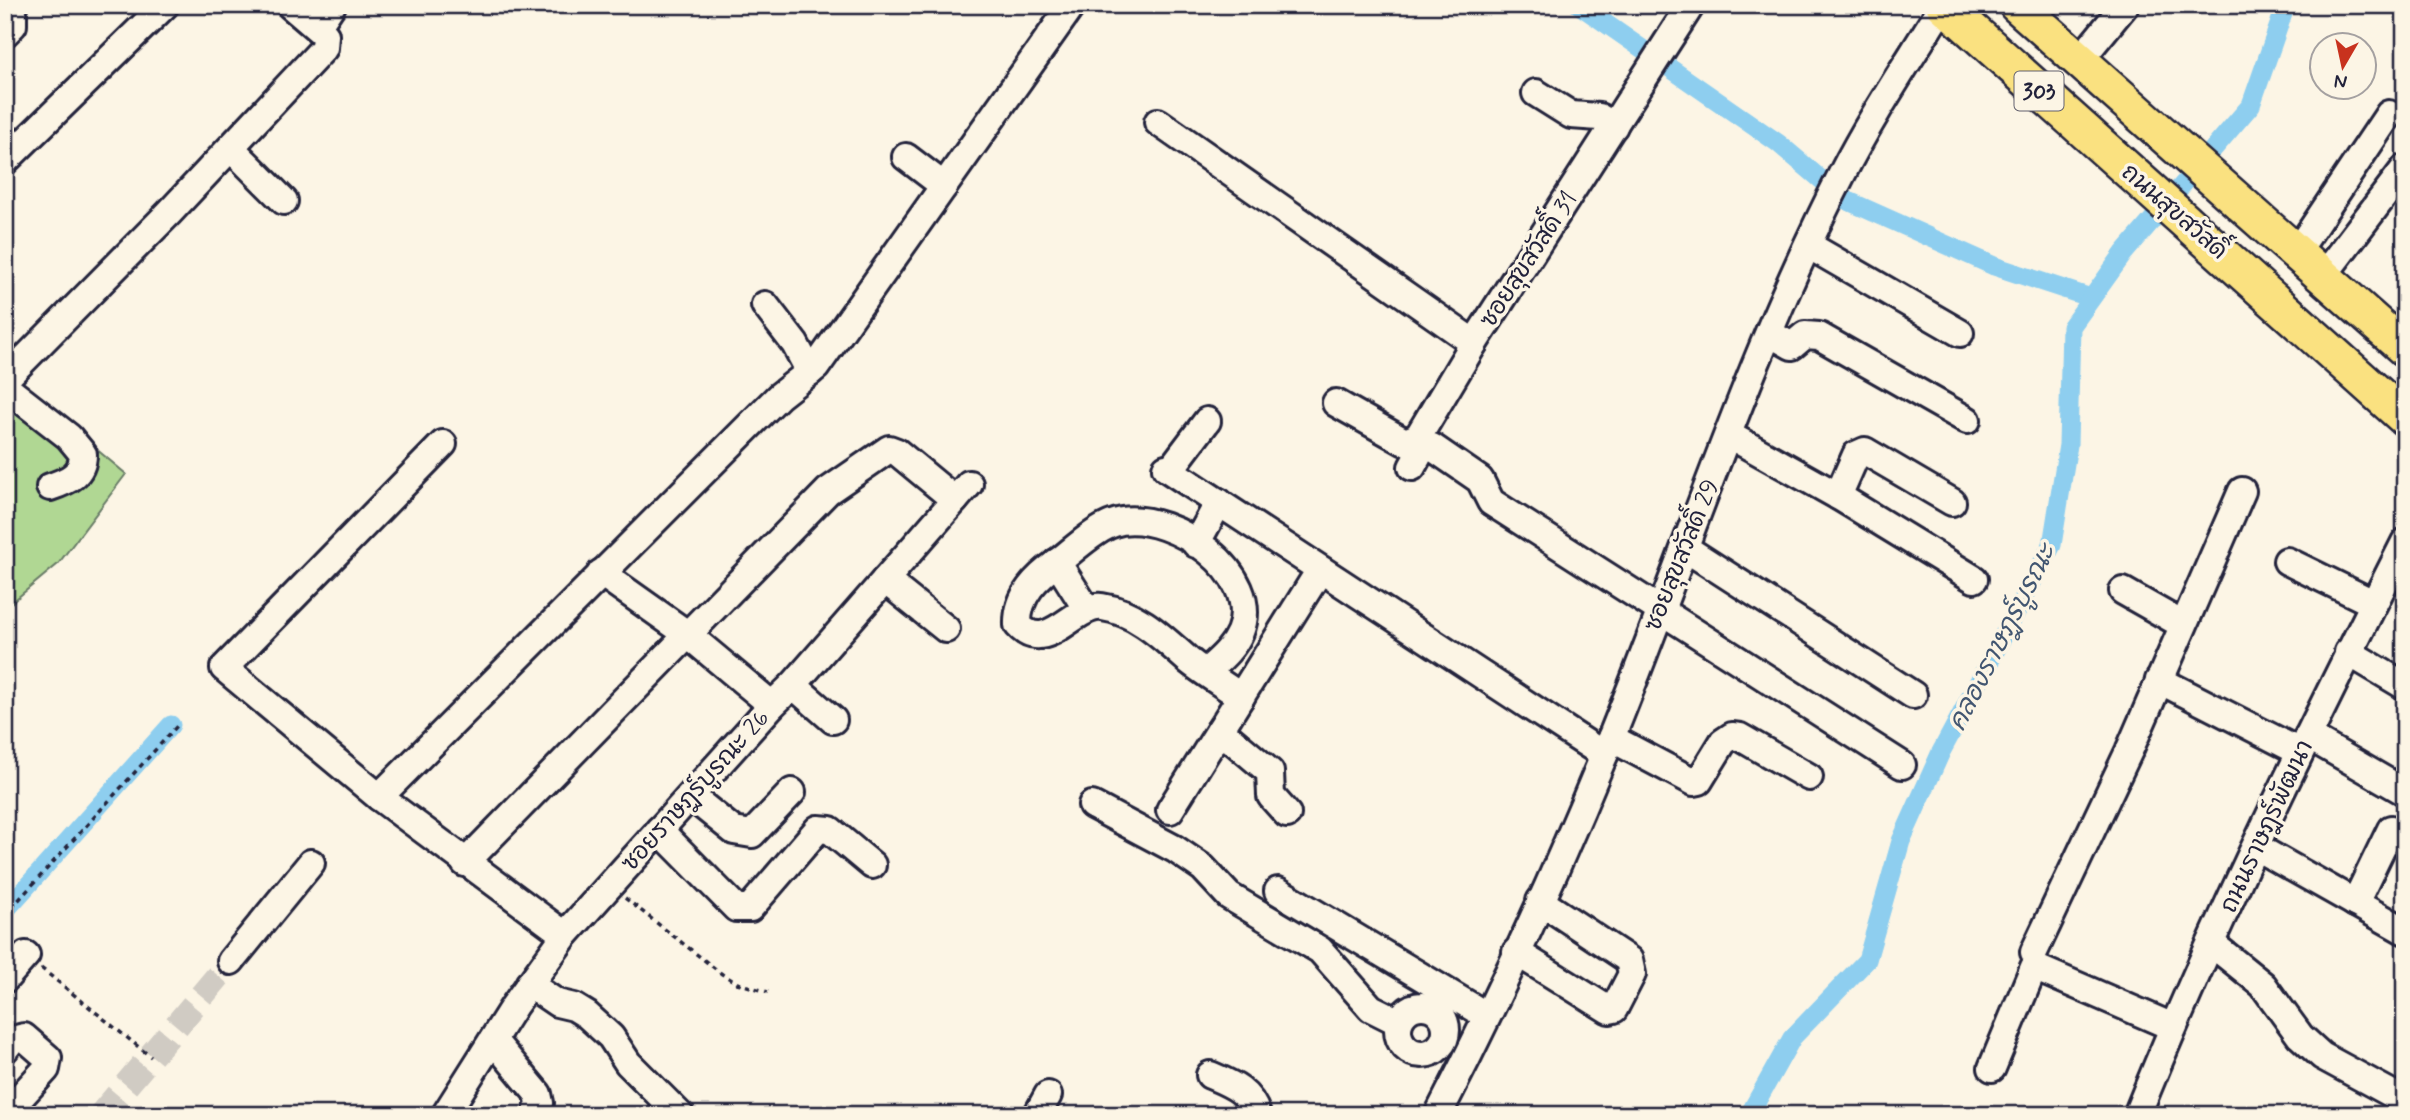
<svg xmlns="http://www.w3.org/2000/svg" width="2410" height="1120" font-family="Mynerve,'Playpen Sans Thai',sans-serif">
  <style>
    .green { fill: #b0d793; stroke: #697c67; stroke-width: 2 }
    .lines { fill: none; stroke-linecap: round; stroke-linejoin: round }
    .canal { stroke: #8eceef; stroke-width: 19 }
    .minor-tunnel { stroke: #d0cbc3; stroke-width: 26; stroke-dasharray: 26 13; stroke-linecap: butt }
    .minor-casing { stroke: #22223b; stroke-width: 32 }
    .major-casing { stroke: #22223b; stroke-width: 40 }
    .path { stroke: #22223b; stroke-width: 3.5; stroke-dasharray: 5 5; stroke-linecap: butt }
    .minor { stroke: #fcf5e5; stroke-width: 26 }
    .major { stroke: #fae180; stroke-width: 35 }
    .labels { text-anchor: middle; stroke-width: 7; stroke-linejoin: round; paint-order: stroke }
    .shield { fill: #fcf5e5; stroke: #63616e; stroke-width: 2 }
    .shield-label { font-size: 23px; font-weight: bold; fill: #22223b }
    .street-label { font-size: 24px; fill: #22223b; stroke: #fcf5e5 }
    .water-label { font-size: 26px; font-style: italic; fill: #425671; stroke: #fcf5e5 }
  </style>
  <rect width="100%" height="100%" fill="#fcf5e5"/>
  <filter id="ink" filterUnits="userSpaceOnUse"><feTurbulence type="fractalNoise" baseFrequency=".0143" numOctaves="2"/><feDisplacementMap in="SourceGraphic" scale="14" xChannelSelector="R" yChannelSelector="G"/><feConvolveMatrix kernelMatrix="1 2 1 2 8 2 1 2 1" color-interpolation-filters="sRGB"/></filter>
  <g filter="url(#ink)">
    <!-- green -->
    <polygon class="green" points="5,373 126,474 58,564 5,608"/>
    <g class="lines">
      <!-- canal -->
      <g class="canal">
        <polyline points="1579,5 1778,143 1844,199 1994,266 2091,298"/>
        <polyline points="5,911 171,725"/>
        <polyline points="1749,1115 1792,1038 1867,960 1901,841 1941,752 2052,545 2068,445 2071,327 2124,253 2251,105 2286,5"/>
      </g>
      <!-- minor-tunnel -->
      <polyline class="minor-tunnel" points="101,1115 231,961"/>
      <defs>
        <g id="minor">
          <polyline points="5,6 13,12 13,25 5,33"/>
          <polyline points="318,26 332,5"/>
          <polyline points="2079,61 2125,5"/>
          <polyline points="1536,93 1571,115 1599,117 1614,126"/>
          <polyline points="1158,122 1474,343"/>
          <polyline points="231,148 284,201"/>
          <polyline points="906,157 944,186"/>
          <polyline points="5,161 165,5"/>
          <polyline points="1808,245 1960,333"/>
          <polyline points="2296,253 2389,114"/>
          <polyline points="2323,276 2405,168"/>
          <polyline points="765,305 795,344 810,372"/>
          <polyline points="1769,333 1792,346 1805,335 1819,336 1967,420"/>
          <polyline points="5,379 169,213 324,48 325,35 290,5"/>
          <path d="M 5,387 L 69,437 L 83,454 C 83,475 68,481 50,487"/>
          <polyline points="1336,403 1405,442 1418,437 1474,343 1691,5"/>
          <polyline points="1729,435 1838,496 1974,579"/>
          <polyline points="443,444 224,668 379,797 565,935"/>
          <polyline points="1412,467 1422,449 1432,447 1480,480 1491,502 1902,765"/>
          <polyline points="1166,468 1604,755"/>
          <polyline points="1170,470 1207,421"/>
          <polyline points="1838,496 1856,455 1865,451 1952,502"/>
          <polyline points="1196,544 1219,502"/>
          <polyline points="1685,548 1913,695"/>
          <polyline points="2287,561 2373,603"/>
          <polyline points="1057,562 1086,608"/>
          <polyline points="601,573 687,634 772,705"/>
          <polyline points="885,580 946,629"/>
          <polyline points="2123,591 2183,625"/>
          <polyline points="2348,652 2405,686"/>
          <path d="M 1206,672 C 1219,660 1233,649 1240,632 C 1264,573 1172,513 1122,521 C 1099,525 1077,547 1059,561 C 1037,577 1017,595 1018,625 C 1047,657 1075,603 1102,607 C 1137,612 1163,638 1188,660 C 1204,673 1223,684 1241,697"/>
          <polyline points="2159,680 2300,752"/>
          <polyline points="793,685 833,720"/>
          <polyline points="1220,730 1270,772 1271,796 1287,814"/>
          <polyline points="2308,736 2405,792"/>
          <polyline points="1611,738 1694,782 1699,781 1723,742 1732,736 1740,737 1809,777"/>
          <polyline points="379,797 779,396 816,367 1072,5"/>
          <polyline points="692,797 734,831 752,834 792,792"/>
          <polyline points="1092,805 1175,849 1203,868 1229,896 1320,950 1371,1008 1399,1022"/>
          <polyline points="1170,810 1320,570"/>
          <polyline points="659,830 736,908 750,908 818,829 830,830 872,865"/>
          <polyline points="2256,847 2405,931"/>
          <polyline points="465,863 828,491 889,449 897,452 955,500"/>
          <polyline points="1278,891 1487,1016"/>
          <polyline points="2355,903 2391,829 2405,836"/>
          <polyline points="2211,943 2263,985 2300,1036 2322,1056 2405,1101"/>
          <polyline points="1516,952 1609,1010 1614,1009 1632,974 1629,960 1540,901"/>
          <polyline points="2034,952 2129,751 2242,491"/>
          <polyline points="231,961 311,863"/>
          <polyline points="5,979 26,955"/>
          <polyline points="529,984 557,1003 574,1007 587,1015 611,1037 628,1063 680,1115"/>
          <circle cx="1422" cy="1030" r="24"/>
          <polyline points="493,1040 538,1094 540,1103 536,1115"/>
          <polyline points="5,1049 12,1040 24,1037 48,1058 46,1069 5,1114"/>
          <polyline points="1992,1068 2034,967 2173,1027"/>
          <path d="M 1210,1075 C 1231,1084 1250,1091 1257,1115"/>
          <polyline points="445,1115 514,1006 565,935 772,705 793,685 969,484"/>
          <polyline points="1037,1115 1048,1095"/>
          <path d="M 1438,1115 C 1499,997 1555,875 1605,753 C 1684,560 1747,359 1842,174 C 1872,115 1909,61 1943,5"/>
          <path d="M 2137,1115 C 2216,919 2310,730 2405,542"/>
        </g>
        <g id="major">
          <polyline points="1944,5 2405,418"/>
          <polyline points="2017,5 2405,349"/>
        </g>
      </defs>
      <!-- minor casing -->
      <use href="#minor" class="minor-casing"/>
      <!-- major casing -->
      <use href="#major" class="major-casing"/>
      <!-- path -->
      <g class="path">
        <polyline points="625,898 722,974 737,983 768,992"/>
        <polyline points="5,915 177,726"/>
        <polyline points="41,968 151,1057"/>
      </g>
      <!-- minor -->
      <use href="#minor" class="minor"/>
      <!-- major -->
      <use href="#major" class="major"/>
    </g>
  </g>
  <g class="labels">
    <!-- shield labels -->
    <rect class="shield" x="2014.5" y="71.5" width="49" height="39" rx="5"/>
    <g class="shield-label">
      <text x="2039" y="99">303</text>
    </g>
    <!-- street labels -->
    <g class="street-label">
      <text transform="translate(2175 211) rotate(41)" y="8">ถนนสุขสวัสดิ์</text>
      <text transform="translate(1528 259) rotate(-57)" y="8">ซอยสุขสวัสดิ์ 31</text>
      <text transform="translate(1681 555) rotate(-68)" y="8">ซอยสุขสวัสดิ์ 29</text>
      <text transform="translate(695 790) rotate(-48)" y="8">ซอยราษฎร์บูรณะ 26</text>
      <text transform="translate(2266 826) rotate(-65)" y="8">ถนนราษฎร์พัฒนา</text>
    </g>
    <!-- water labels -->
    <g class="water-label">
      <text transform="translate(2001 637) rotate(-63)" y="9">คลองราษฎร์บูรณะ</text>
    </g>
  </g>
  <!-- margin -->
  <rect width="2410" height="1120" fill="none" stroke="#fcf5e5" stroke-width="28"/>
  <rect x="14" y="14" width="2382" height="1092" fill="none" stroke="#22223b" stroke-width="2.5" filter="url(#ink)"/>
  <!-- north arrow -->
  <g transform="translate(2343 66) rotate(189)"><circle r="33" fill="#fcf5e5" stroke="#a5a1a1" stroke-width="2"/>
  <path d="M0-5L12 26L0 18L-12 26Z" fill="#c8321e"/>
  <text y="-10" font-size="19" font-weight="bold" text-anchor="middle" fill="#22223b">N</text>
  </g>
</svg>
